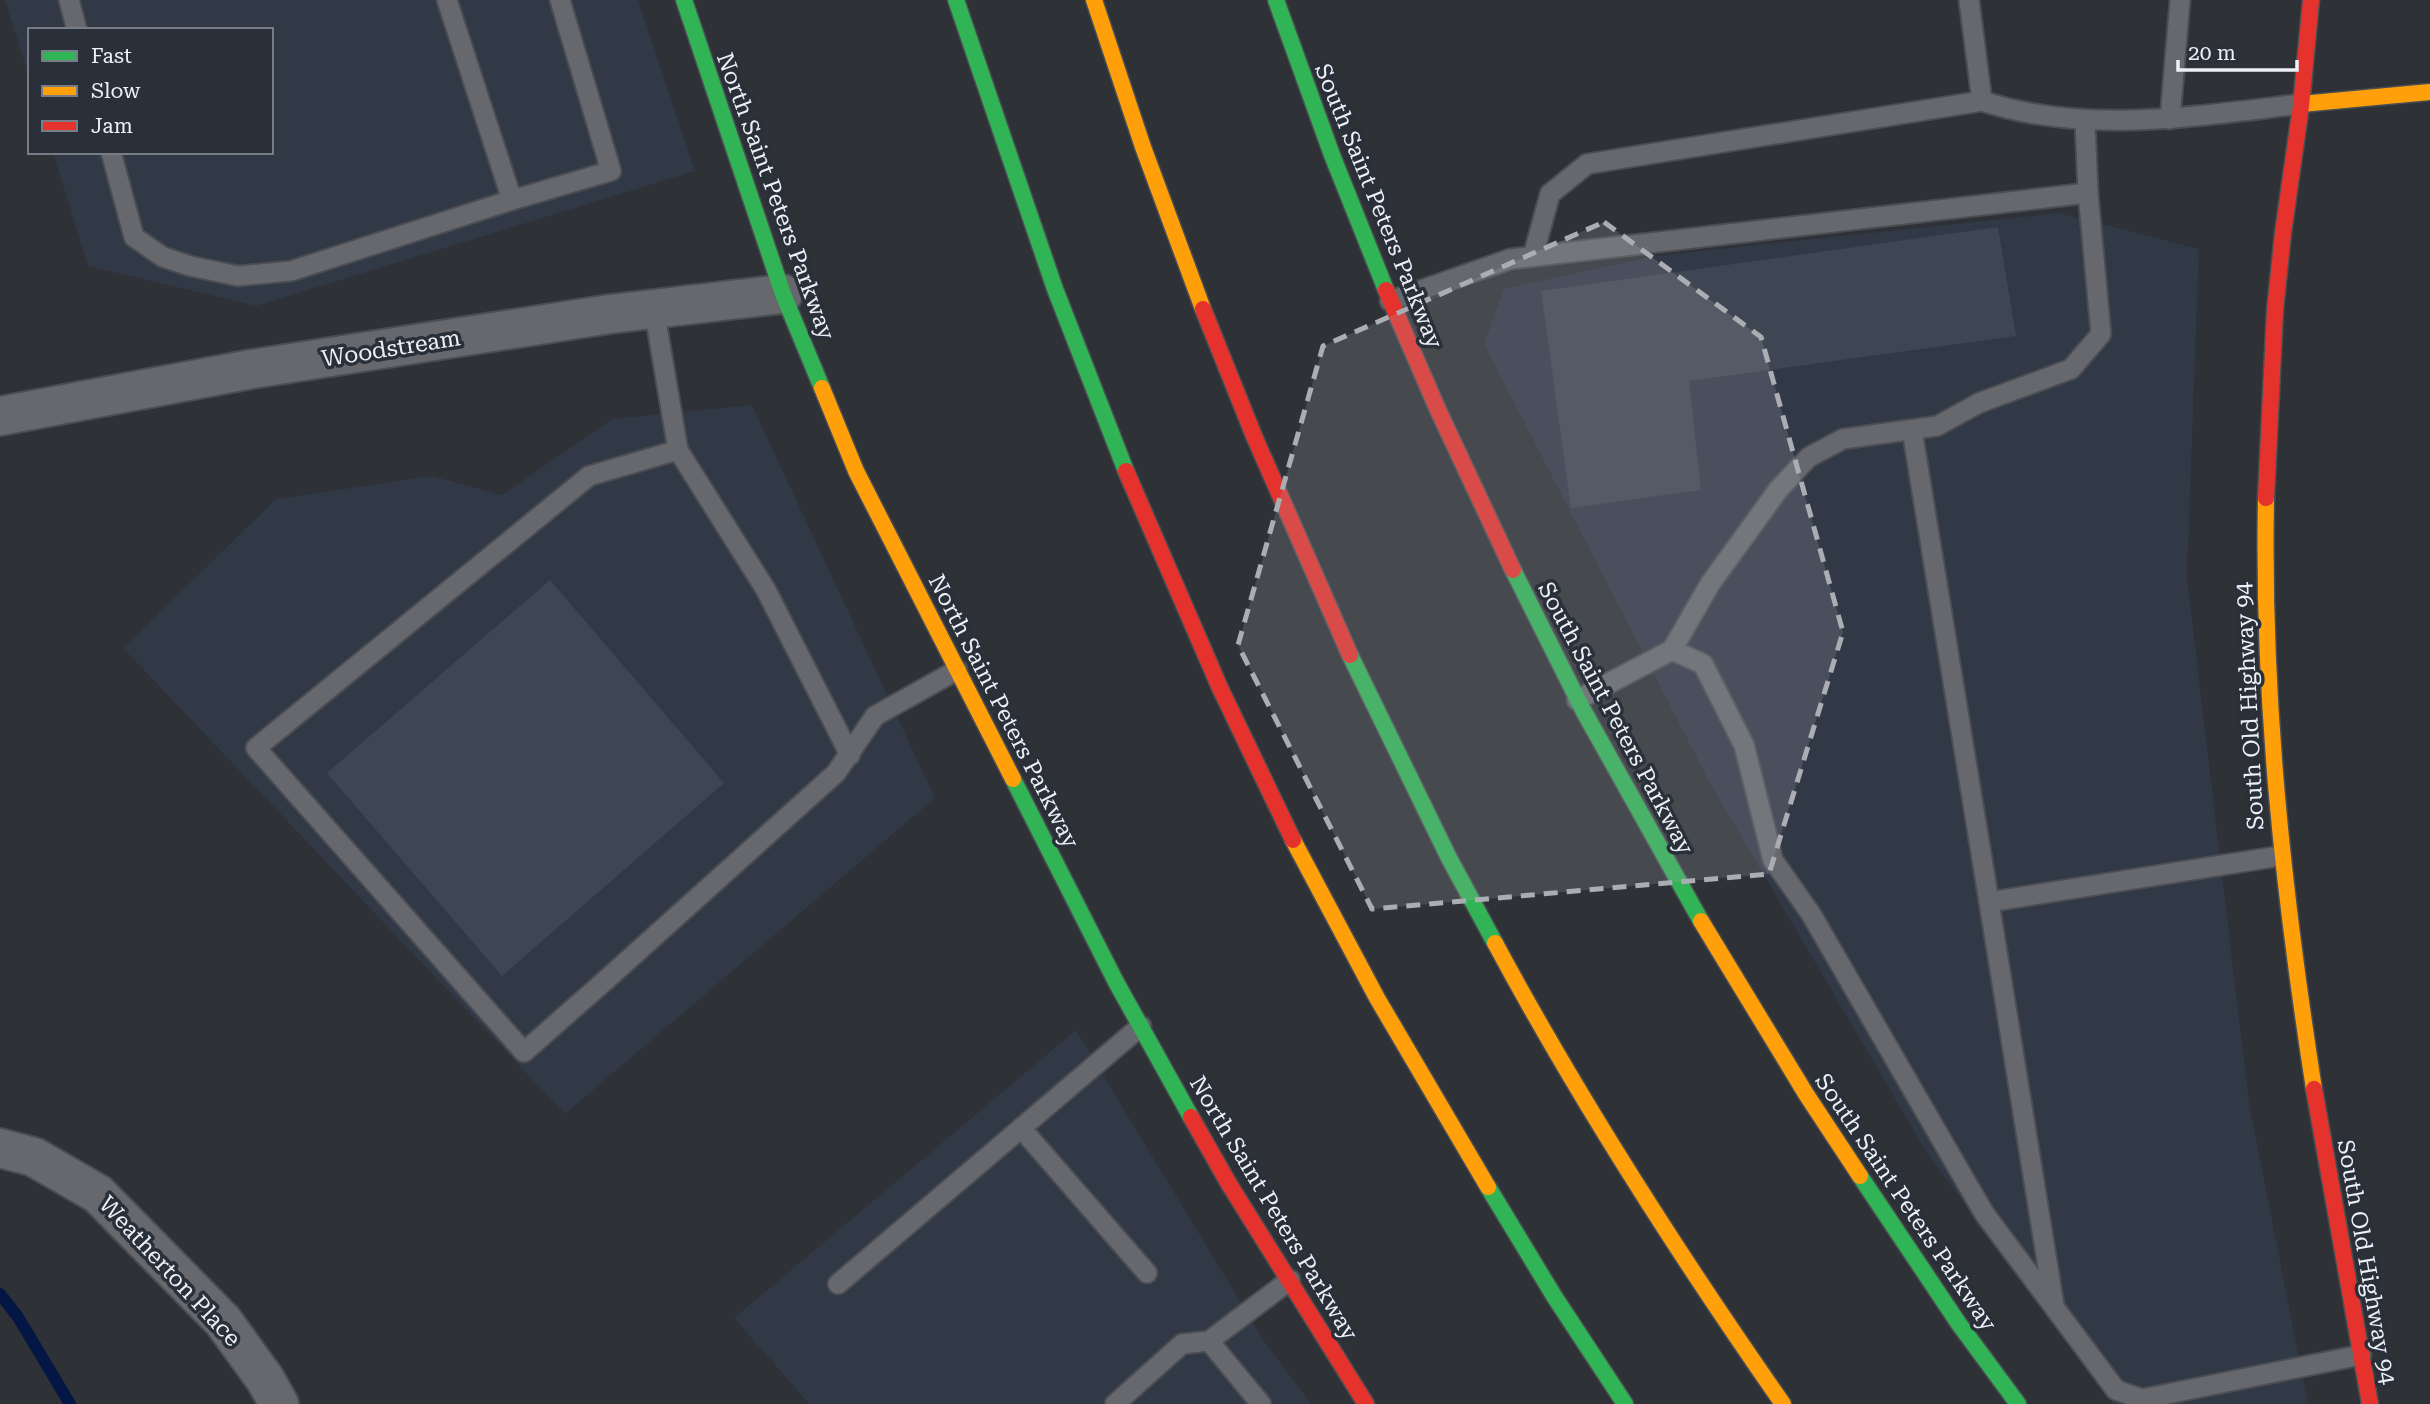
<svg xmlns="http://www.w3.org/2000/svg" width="2430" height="1404" font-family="'Roboto Serif',serif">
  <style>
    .built { fill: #313846 }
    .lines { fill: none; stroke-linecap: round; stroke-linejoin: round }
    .stream { stroke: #041644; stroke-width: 12 }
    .building { fill: #3f4653 }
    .lane-casing { stroke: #4a4d51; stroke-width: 23 }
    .street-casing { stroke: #4a4d51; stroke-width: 42 }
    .fast-casing { stroke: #4a4d51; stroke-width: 19 }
    .slow-casing { stroke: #4a4d51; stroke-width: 19 }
    .jam-casing { stroke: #4a4d51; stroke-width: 19 }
    .lane { stroke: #66686d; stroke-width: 19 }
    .street { stroke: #66686d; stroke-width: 38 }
    .fast { stroke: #30b455; stroke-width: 16 }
    .slow { stroke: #ff9f0a; stroke-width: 16 }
    .jam { stroke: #e5322d; stroke-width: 16 }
    .marked { fill: #aaaeb3; fill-opacity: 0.2; stroke: #aaaeb3; stroke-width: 5; stroke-dasharray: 14 9; stroke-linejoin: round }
    .labels { text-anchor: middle; stroke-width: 7; stroke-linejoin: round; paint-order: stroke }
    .street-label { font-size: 23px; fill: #edf1f7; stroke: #2a3039 }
  </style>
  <rect width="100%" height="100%" fill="#2e3136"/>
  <!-- built -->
  <g class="built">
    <polygon points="5,0 638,0 695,171 256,306 88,266 53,152 271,152 271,30 30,30 30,80"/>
    <polygon points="2059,213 2199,249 2187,577 2249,1103 2308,1404 2113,1404 1927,1153 1711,785 1484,344 1504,289 1654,256"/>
    <polygon points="752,405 935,798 565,1114 123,648 276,499 432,476 502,495 612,419"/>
    <polygon points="1076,1030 1264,1341 1311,1404 809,1404 734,1318"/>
  </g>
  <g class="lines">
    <!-- stream -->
    <polyline class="stream" points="0,1294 18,1317 70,1404"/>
  </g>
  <!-- building -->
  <g class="building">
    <polygon points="1998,227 2016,336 1689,381 1701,490 1571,508 1541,291"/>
    <polygon points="550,580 724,783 502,976 327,773"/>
  </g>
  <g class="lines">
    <defs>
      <g id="lane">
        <polyline points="69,0 77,30"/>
        <path d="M 1969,0 L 1982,101 C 2085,135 2196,116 2301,104"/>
        <polyline points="2170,119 2180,0"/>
        <polyline points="111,152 134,237 163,257 190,266 238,276 291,271 512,200 447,0"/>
        <polyline points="512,200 611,171 560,0"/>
        <polyline points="1533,256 1550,194 1587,164 1982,101"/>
        <polyline points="1390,301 1510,259 2088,193"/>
        <polyline points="654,309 678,450 589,476 256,748 524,1052 607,979 836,773 875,716 957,670"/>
        <polyline points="1912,430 1989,902 2280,856"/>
        <polyline points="678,450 766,590 850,755"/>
        <polyline points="1672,650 1710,584 1778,490 1809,457 1843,439 1937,426 1979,403 2071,369 2101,334 2088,193 2085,121"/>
        <polyline points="1577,700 1672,650 1703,664 1744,745 1773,860 1811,914 1984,1213 2116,1390 2142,1399 2361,1355"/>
        <polyline points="1989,902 2054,1305"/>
        <polyline points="1021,1128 1147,1273"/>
        <polyline points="838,1284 1141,1026"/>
        <polyline points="1209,1341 1261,1404"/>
        <polyline points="1115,1404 1182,1344 1209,1341 1290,1280"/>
      </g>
      <g id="street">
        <polyline points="0,416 252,369 610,314 783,294"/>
        <polyline points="0,1148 34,1157 98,1194 223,1321 265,1379 279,1404"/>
      </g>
      <g id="fast">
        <polyline points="684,0 783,294 822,388"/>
        <polyline points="956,0 1055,289 1126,471"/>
        <polyline points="1276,0 1332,155 1386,290"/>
        <polyline points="1513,570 1583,710 1701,921"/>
        <polyline points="1350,655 1449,858 1495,943"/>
        <polyline points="1013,779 1116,982 1191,1117"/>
        <polyline points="1860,1176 1959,1324 2018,1404"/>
        <polyline points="1488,1187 1554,1296 1625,1404"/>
      </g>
      <g id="slow">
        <polyline points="1094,0 1143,147 1203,309"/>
        <polyline points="2301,104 2430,92"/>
        <polyline points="822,388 856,471 1013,779"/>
        <path d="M 2266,498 C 2262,700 2283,890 2314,1089"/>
        <polyline points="1293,840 1377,998 1488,1187"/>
        <polyline points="1701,921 1806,1094 1860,1176"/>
        <path d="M 1495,943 C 1581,1103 1679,1255 1783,1404"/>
      </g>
      <g id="jam">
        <polyline points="1386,290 1438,410 1513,570"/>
        <polyline points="1203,309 1254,436 1350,655"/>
        <polyline points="1126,471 1220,688 1293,840"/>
        <polyline points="2266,498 2275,310 2283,233 2301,106 2311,0"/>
        <polyline points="2314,1089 2370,1404"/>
        <polyline points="1191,1117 1229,1184 1366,1404"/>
      </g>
    </defs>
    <!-- lane casing -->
    <use href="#lane" class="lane-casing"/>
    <!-- street casing -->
    <use href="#street" class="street-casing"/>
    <!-- fast casing -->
    <use href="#fast" class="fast-casing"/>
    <!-- slow casing -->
    <use href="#slow" class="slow-casing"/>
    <!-- jam casing -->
    <use href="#jam" class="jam-casing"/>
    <!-- lane -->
    <use href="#lane" class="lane"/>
    <!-- street -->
    <use href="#street" class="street"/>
    <!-- fast -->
    <use href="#fast" class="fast"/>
    <!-- slow -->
    <use href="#slow" class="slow"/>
    <!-- jam -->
    <use href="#jam" class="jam"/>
  </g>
  <!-- marked area -->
  <path class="marked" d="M 1604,222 L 1761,337 L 1843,632 L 1769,874 L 1372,909 L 1238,645 L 1323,346 Z"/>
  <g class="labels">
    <!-- street labels -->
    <g class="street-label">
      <text transform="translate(776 196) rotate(70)" y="8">North Saint Peters Parkway</text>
      <text transform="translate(1379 206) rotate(68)" y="8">South Saint Peters Parkway</text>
      <text transform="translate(391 348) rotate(-9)" y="8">Woodstream</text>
      <text transform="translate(2249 706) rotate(-93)" y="8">South Old Highway 94</text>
      <text transform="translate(1004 711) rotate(63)" y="8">North Saint Peters Parkway</text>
      <text transform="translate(1616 718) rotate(62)" y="8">South Saint Peters Parkway</text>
      <text transform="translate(1906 1202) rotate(56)" y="8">South Saint Peters Parkway</text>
      <text transform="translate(1274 1208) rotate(59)" y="8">North Saint Peters Parkway</text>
      <text transform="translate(2367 1262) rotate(80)" y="8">South Old Highway 94</text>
      <text transform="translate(170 1271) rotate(47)" y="8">Weatherton Place</text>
    </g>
  </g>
  <!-- legend -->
  <rect x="28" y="28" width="245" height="126" fill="#2a3039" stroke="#787d85" stroke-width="2"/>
  <rect x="42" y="51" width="35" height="10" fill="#30b455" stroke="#787d85" stroke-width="2"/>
  <text x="91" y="63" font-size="21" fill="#edf1f7">Fast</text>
  <rect x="42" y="86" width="35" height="10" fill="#ff9f0a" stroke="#787d85" stroke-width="2"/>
  <text x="91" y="98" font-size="21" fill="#edf1f7">Slow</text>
  <rect x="42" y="121" width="35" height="10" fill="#e5322d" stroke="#787d85" stroke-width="2"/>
  <text x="91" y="133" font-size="21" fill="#edf1f7">Jam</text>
  <!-- scale -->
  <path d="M2178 60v10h119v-10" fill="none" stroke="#edf1f7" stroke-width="3.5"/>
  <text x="2188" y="60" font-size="21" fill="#edf1f7" stroke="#2a3039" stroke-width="5" paint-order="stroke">20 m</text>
</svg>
